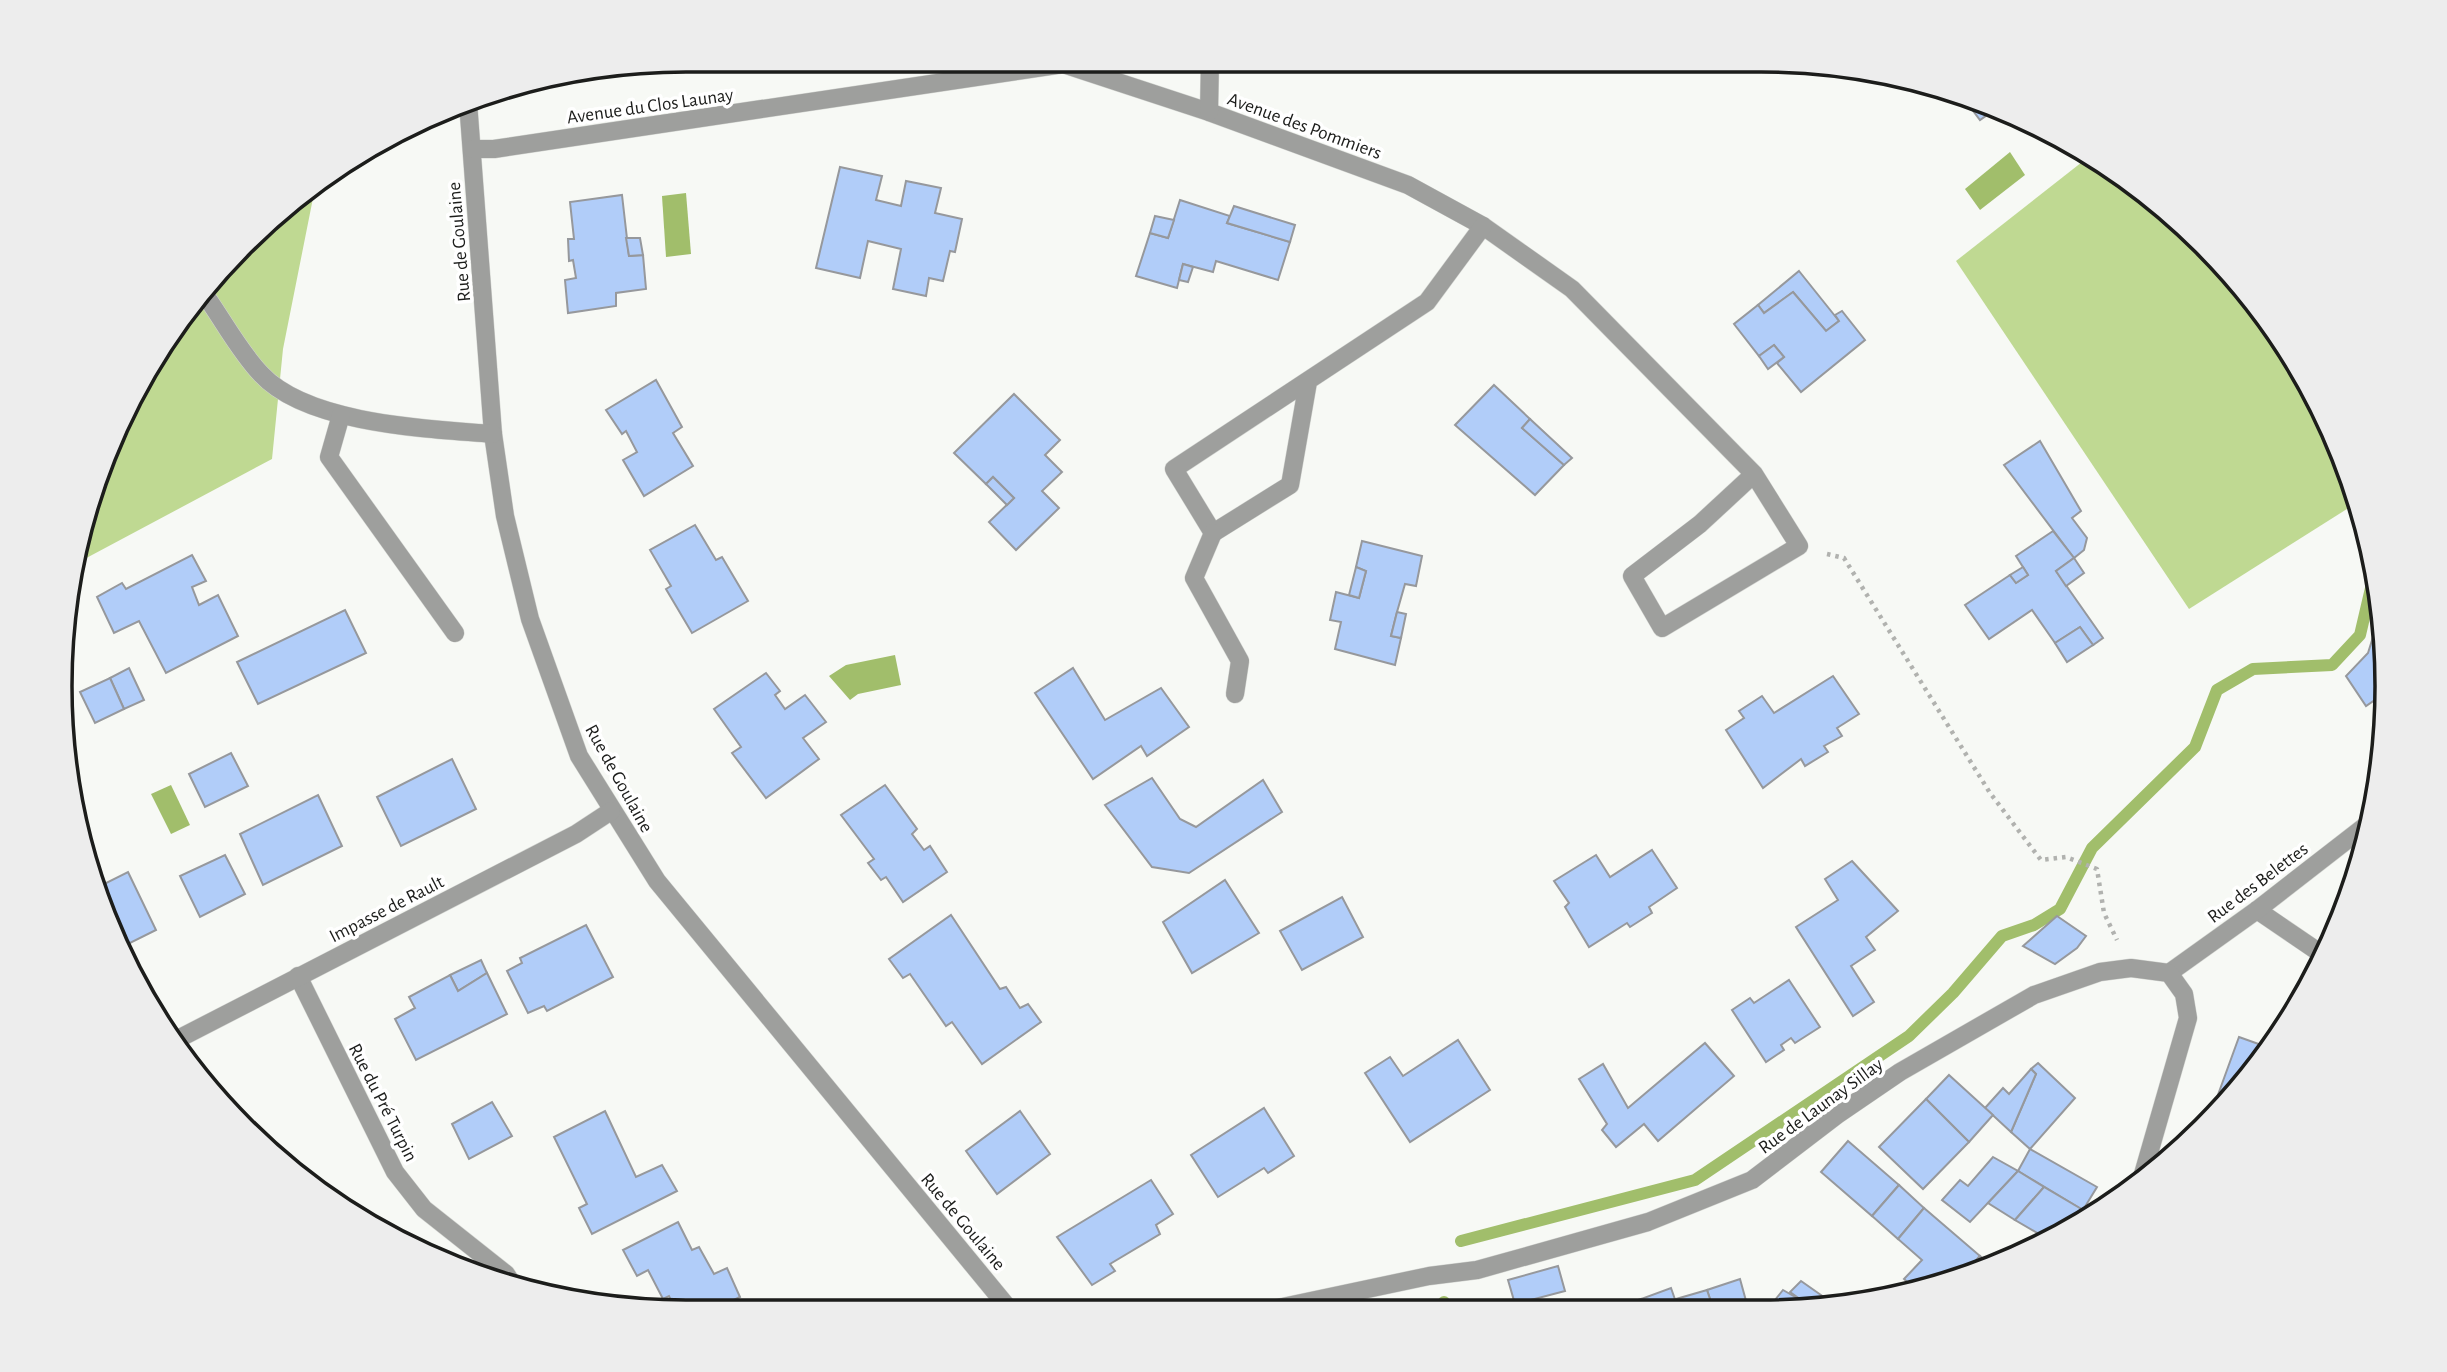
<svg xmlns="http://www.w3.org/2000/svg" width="2447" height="1372" font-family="'Alegreya Sans',sans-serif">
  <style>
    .green { fill: #bfd992 }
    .water { fill: #a1be6b }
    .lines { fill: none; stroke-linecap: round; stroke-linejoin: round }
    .stream { stroke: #a1be6b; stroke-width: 12 }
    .building { fill: #b1cdf9; stroke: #96989c; stroke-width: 2 }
    .minor-casing { stroke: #d4d6d2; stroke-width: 19 }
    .path { stroke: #b1b2af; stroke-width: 4.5; stroke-dasharray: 3.5 5; stroke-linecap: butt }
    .minor { stroke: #9e9f9d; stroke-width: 18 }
    .labels { text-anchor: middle; stroke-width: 7; stroke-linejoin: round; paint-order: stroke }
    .street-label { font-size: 19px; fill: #1c1d1b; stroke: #fff }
    .rim { fill: none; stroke: #1c1d1b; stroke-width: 3.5 }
  </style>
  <rect width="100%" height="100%" fill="#f7f9f5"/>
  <!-- green -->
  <g class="green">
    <polygon points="2091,155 2174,215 2258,305 2323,409 2358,502 2189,609 1956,261"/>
    <polygon points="316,183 283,349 272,459 77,563 81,523 165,338 305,189"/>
  </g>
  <!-- water -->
  <g class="water">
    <polygon points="2010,152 2025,175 1980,210 1965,189"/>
    <polygon points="686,193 691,254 666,257 662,196"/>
    <polygon points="895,655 901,685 858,694 850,700 829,676 846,665"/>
    <polygon points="171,785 190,825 171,834 151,794"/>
  </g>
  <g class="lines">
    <!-- stream -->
    <g class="stream">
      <polyline points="1461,1241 1695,1180 1909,1036 1953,993 2002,936 2034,925 2060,909 2092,848 2195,747 2217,690 2253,669 2332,665 2360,635 2371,588 2376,586"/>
      <polyline points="1437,1309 1444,1302"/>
    </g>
  </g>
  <!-- building -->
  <g class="building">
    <polygon points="1574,61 1591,61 1577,67"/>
    <polygon points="1959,92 1962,93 1997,108 1980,120"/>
    <polygon points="840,167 882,176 876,200 901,206 906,181 941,188 935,213 962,219 955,252 950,251 943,281 929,278 926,296 893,289 901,249 868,241 860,278 816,268"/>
    <polygon points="622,195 629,256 643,255 646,289 616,293 616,306 568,313 565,280 576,278 573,260 569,261 568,239 574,239 570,202"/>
    <polygon points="1180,200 1230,216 1227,223 1290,242 1278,280 1216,261 1213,272 1183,264 1177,288 1136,276 1150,233 1168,238"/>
    <polygon points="1234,206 1295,225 1290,242 1227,223"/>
    <polygon points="1155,216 1174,220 1168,238 1150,233"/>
    <polygon points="626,238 640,238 643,255 629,256"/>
    <polygon points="1183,264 1193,267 1188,282 1179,280"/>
    <polygon points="1799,271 1839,321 1826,331 1793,292 1764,313 1758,305"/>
    <polygon points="1793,292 1826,331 1839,321 1835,315 1842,311 1865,340 1801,392 1777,363 1784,357 1774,345 1759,356 1734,324 1758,305 1764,313"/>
    <polygon points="1774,345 1784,357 1768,369 1759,356"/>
    <polygon points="656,380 682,427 673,433 693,466 644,496 623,460 637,452 626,431 622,434 606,410"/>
    <polygon points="1494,385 1530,419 1522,428 1564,465 1535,495 1455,425"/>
    <polygon points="1014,394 1060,440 1045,455 1062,472 1042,491 1059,508 1016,550 989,522 1014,498 993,477 986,484 954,453"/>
    <polygon points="1530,419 1572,458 1564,465 1522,428"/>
    <polygon points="2040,441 2081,511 2072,518 2087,538 2084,550 2074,558 2004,465"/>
    <polygon points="993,477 1014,498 1007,505 986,484"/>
    <polygon points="695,525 716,560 722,557 748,601 692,633 666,589 671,586 650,550"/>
    <polygon points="2053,531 2074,558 2056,571 2103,638 2093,645 2080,627 2055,643 2032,610 1989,639 1965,605 2010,575 2016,583 2028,575 2016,556"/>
    <polygon points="1362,541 1422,556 1416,586 1405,584 1397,612 1391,636 1401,638 1395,665 1335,649 1341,622 1330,620 1336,592 1359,598 1366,571 1356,567"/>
    <polygon points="192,555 206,581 192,587 199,605 218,595 238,636 166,673 139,621 114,633 97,597 122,583 126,589"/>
    <polygon points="2074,558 2084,573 2066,586 2056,571"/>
    <polygon points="1356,567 1366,571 1359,598 1349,595"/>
    <polygon points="2023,567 2028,575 2016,583 2010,575"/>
    <polygon points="345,610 366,653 258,704 237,662"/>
    <polygon points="1397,612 1406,614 1401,638 1391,636"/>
    <polygon points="2080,627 2093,645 2067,662 2055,643"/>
    <polygon points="2383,629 2385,693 2366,706 2346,676 2368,653 2373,637"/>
    <polygon points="129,668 144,700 124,709 110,678"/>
    <polygon points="1073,668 1105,720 1161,688 1189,727 1147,756 1141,746 1093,779 1035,693"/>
    <polygon points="766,673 780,691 775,695 785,709 805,695 826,722 803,738 819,759 766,798 732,753 741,747 714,709"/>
    <polygon points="1833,676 1859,714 1837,728 1842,736 1824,746 1828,752 1805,766 1801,759 1763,788 1726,730 1744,718 1739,711 1762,696 1774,713"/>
    <polygon points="110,678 124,709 95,723 80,692"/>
    <polygon points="231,753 248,786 205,807 189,774"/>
    <polygon points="452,759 476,809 401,846 377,797"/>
    <polygon points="1152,778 1180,819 1196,827 1263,780 1282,812 1189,873 1152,867 1105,805"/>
    <polygon points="885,785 917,829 912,834 924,850 930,846 947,872 903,902 886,877 881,880 868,863 874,859 841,815"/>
    <polygon points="318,795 342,846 263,885 240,834"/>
    <polygon points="1652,850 1677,888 1649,907 1652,913 1630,927 1627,923 1589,947 1565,907 1569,903 1554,881 1596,855 1610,877"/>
    <polygon points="225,855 245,894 200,917 180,876"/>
    <polygon points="1852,861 1898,911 1866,937 1875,950 1851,966 1874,1002 1853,1016 1796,927 1838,900 1825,879"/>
    <polygon points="128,872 156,930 124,946 119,936 115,938 107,925 98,887"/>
    <polygon points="1225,880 1259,933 1192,973 1163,922"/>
    <polygon points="1342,897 1363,937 1302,970 1280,931"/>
    <polygon points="951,915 1000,989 1006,987 1020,1008 1028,1004 1041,1022 982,1064 952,1022 946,1026 910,974 903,978 889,959"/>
    <polygon points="2057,916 2086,936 2077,948 2055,964 2023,946"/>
    <polygon points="586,925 613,977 547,1011 544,1006 528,1013 507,971 522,963 520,958"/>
    <polygon points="481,960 487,973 458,991 450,975"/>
    <polygon points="487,973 507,1014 416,1060 395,1019 415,1008 409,997 450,975 458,991"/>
    <polygon points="1789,980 1820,1027 1795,1043 1791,1038 1781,1045 1784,1050 1766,1062 1732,1010 1750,998 1754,1003"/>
    <polygon points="2239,1037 2267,1047 2207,1125"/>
    <polygon points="1458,1040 1490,1090 1410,1142 1365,1073 1390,1057 1403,1076"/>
    <polygon points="1705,1043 1734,1076 1658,1141 1644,1124 1616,1147 1602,1130 1607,1124 1579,1079 1603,1064 1628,1108"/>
    <polygon points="2038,1063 2075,1098 2030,1149 2011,1132 2036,1074 2031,1069"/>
    <polygon points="2031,1069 2036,1074 2011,1132 1985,1108 2003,1088 2009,1094"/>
    <polygon points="1949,1075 1993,1115 1969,1142 1926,1099"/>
    <polygon points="1926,1099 1969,1142 1923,1189 1879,1147"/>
    <polygon points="492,1102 512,1136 469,1159 452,1124"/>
    <polygon points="1264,1108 1294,1156 1268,1173 1264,1168 1218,1197 1191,1155"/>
    <polygon points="605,1111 636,1177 662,1165 677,1191 592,1234 579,1208 587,1204 554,1137"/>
    <polygon points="1020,1111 1050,1154 997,1194 966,1151"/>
    <polygon points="1848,1141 1899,1185 1872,1216 1821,1172"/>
    <polygon points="2030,1149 2097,1187 2083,1210 2018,1171"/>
    <polygon points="1993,1157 2018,1171 1970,1222 1942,1200 1960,1180 1968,1186"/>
    <polygon points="2018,1171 2044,1187 2015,1220 1988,1203"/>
    <polygon points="1151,1180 1173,1214 1156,1225 1160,1234 1110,1264 1115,1271 1092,1285 1057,1237"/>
    <polygon points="1899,1185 1924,1208 1898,1239 1872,1216"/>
    <polygon points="2044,1187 2083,1210 2092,1215 2046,1238 2015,1220"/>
    <polygon points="1924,1208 1980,1256 1958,1280 1914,1288 1904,1279 1922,1260 1898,1239"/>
    <polygon points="678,1222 692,1250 699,1247 714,1274 727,1268 740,1297 711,1311 676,1311 669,1296 663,1299 648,1270 637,1276 623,1250"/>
    <polygon points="1980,1256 1990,1266 1958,1280"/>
    <polygon points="1558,1266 1565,1291 1515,1304 1508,1280"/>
    <polygon points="1740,1279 1748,1308 1678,1308 1711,1302 1707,1290"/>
    <polygon points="1801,1281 1838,1307 1800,1307 1804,1302 1790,1292"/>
    <polygon points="1671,1288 1678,1308 1644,1308 1641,1299"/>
    <polygon points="1707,1290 1711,1302 1678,1306 1676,1299"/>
    <polygon points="1783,1290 1804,1302 1800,1307 1781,1307 1775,1300"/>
    <polygon points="1641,1299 1644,1308 1612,1308"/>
  </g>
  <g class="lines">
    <defs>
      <g id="minor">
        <polyline points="1066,65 1209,112 1408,185 1483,226 1572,289 1754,474 1799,546 1662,628 1632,576 1700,524 1754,474"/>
        <polyline points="468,102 493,434 505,516 530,619 579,756 657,881 1010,1310"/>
        <polyline points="1209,112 1210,60"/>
        <polyline points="472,149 494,149 1077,62"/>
        <path d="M 205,295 C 223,320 239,351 261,374 C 307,424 428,429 493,434"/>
        <polyline points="1308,382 1290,485 1213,533 1174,469 1427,302 1483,226"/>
        <polyline points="341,415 329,457 455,633"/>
        <polyline points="1213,533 1194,578 1240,661 1235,694"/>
        <polyline points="2257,910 2323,955"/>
        <polyline points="2169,973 2257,910 2369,823"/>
        <polyline points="298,976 395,1172 424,1209 506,1274 515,1288"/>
        <polyline points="178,1039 576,834 611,811"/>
        <polyline points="1273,1309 1429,1276 1477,1270 1648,1222 1752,1180 1837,1115 1900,1072 2034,995 2100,972 2131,968 2169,973 2184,994 2188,1018 2141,1181"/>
      </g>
    </defs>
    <!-- minor casing -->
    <use href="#minor" class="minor-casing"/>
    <!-- path -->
    <polyline class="path" points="1827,554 1844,558 1990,793 2041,860 2066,857 2097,869 2104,913 2117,940"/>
    <!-- minor -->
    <use href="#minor" class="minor"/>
  </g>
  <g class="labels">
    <!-- street labels -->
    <g class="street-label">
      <text transform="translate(650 105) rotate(-8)" y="7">Avenue du Clos Launay</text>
      <text transform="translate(1305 125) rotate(20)" y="7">Avenue des Pommiers</text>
      <text transform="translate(458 242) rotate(-95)" y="7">Rue de Goulaine</text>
      <text transform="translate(620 778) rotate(61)" y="7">Rue de Goulaine</text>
      <text transform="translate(2257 882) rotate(-37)" y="7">Rue des Belettes</text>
      <text transform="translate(386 908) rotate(-27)" y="7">Impasse de Rault</text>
      <text transform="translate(384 1102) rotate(63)" y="7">Rue du Pré Turpin</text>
      <text transform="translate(1820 1105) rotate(-36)" y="7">Rue de Launay Sillay</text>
      <text transform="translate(964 1221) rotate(50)" y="7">Rue de Goulaine</text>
    </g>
  </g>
  <!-- crop -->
  <path d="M0 0H2447V1372H0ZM686 72H1761A614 614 0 0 1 2375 686V686A614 614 0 0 1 1761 1300H686A614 614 0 0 1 72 686V686A614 614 0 0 1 686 72Z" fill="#ededed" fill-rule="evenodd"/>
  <path class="rim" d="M686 72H1761A614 614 0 0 1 2375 686V686A614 614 0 0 1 1761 1300H686A614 614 0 0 1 72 686V686A614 614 0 0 1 686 72Z"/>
</svg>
